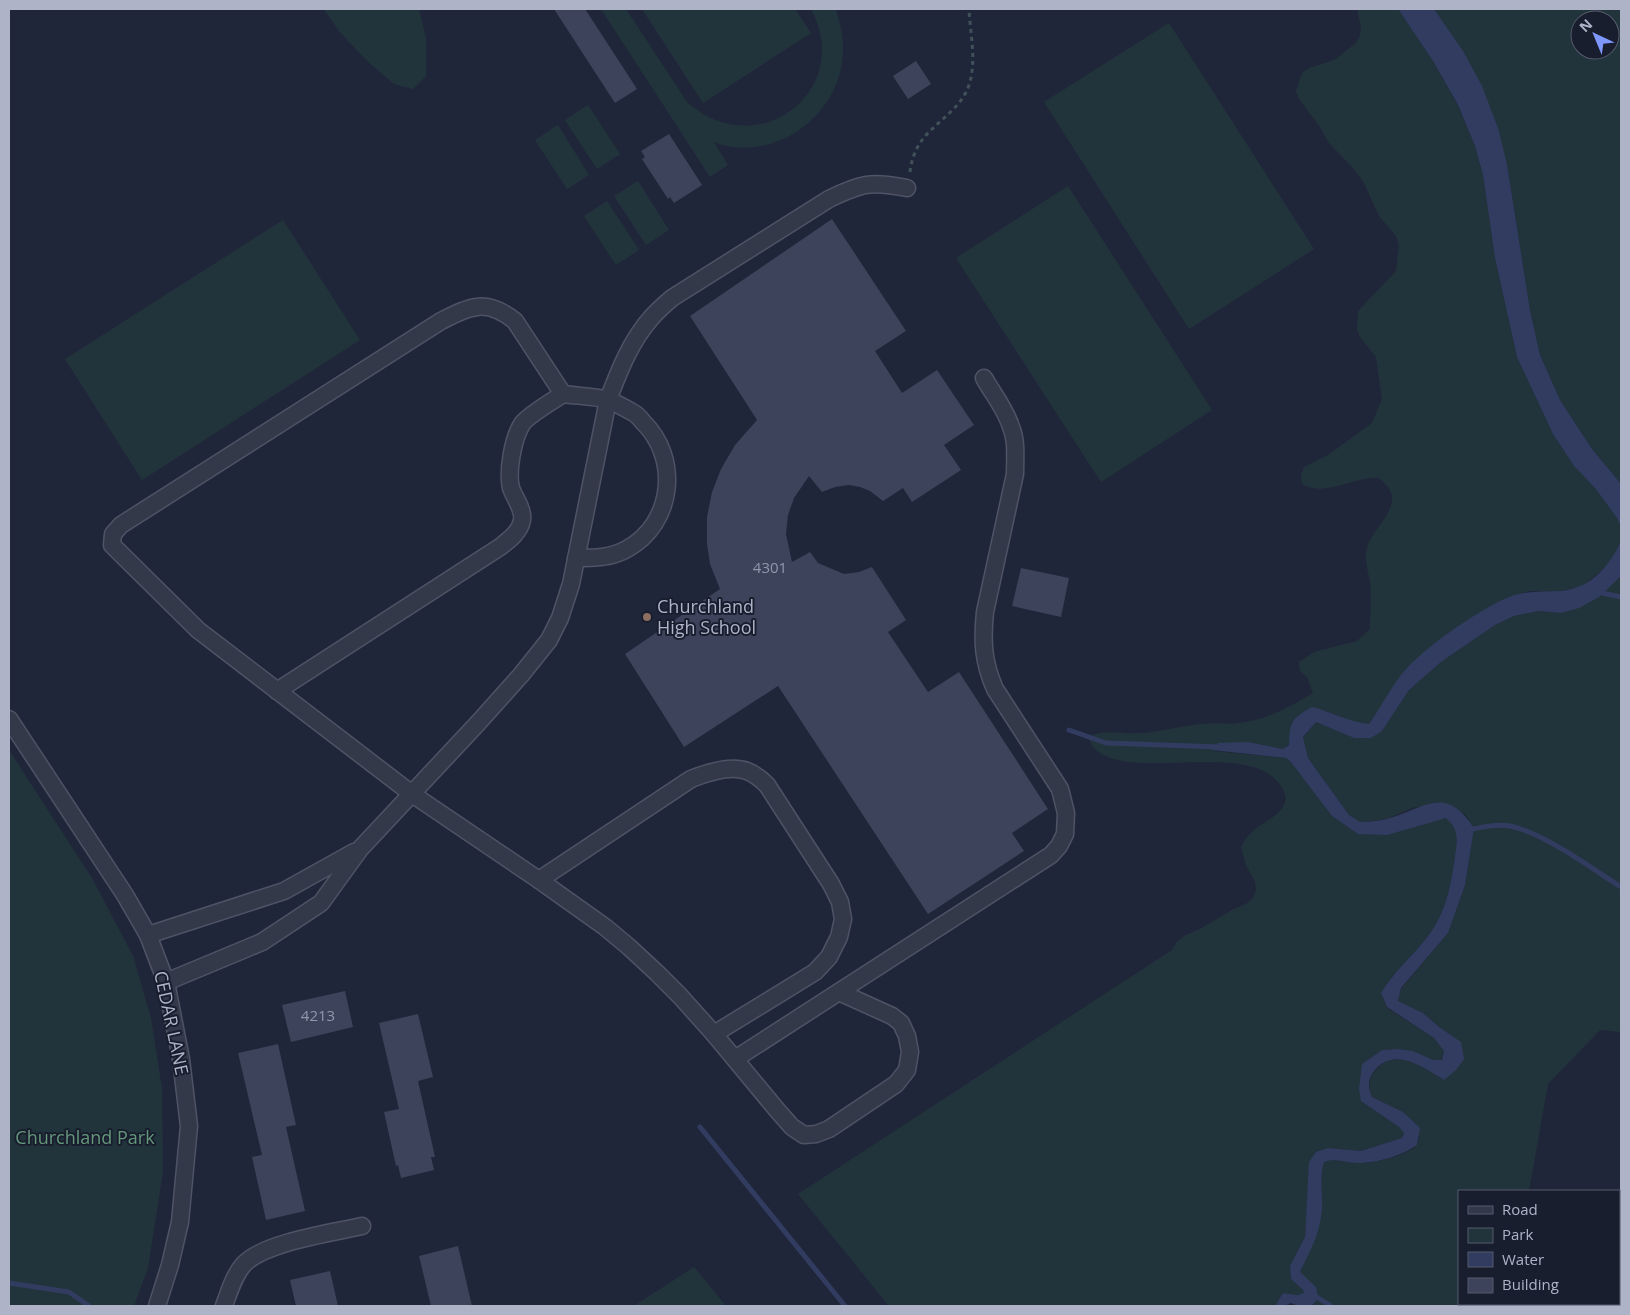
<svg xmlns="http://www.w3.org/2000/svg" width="1630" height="1315" font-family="'Open Sans',sans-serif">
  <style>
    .green { fill: #22343b; fill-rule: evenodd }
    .water { fill: #313c60 }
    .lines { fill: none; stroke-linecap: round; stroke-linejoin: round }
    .stream { stroke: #313c60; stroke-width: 5 }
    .building { fill: #3c435a }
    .minor-casing { stroke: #4e5365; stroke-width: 19 }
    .path { stroke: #405158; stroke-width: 3; stroke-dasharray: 4 4; stroke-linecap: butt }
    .minor { stroke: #34394a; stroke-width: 16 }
    .education-dot { fill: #8d6e63; stroke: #191e2f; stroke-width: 2 }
    .labels { text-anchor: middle; stroke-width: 4; stroke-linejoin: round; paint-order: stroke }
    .number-label { font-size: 15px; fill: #9297ac }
    .poi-label { font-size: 18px; fill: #aeb3c7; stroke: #191e2f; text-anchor: start }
    .street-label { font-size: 18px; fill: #aeb3c7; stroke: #191e2f }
    .park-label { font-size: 18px; fill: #65987a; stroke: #191e2f }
  </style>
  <rect width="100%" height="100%" fill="#20263a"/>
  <!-- green -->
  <g class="green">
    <polygon points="324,9 419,9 426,38 426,76 413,89 394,84 365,59 339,31"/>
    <path d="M 601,9 L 626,9 L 687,102 C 757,165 855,91 811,9 L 835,9 L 836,10 C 839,21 843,32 843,44 C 846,103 792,154 732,147 C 726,146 720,144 714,142 L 728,165 L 710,177 Z"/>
    <polygon points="642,9 795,9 811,33 703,103"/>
    <path d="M 1357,9 L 1398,9 L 1433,61 L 1458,106 L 1475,146 L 1483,175 L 1495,258 L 1517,357 L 1553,434 L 1574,466 L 1595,488 L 1617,518 L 1621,527 L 1621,541 L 1612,560 L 1601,571 L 1581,587 L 1561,591 L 1529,591 L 1502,600 L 1375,715 L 1369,724 L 1355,723 L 1327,711 L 1283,749 L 1248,742 L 1213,751 L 1286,758 L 1292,762 L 1332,816 L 1358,834 L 1447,818 C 1461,832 1457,838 1455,856 C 1451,885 1446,913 1428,936 C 1413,956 1394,971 1381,993 L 1387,1008 L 1434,1038 L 1444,1051 L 1441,1060 L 1433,1060 L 1413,1051 L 1397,1049 L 1382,1050 L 1362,1064 L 1361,1101 L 1399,1127 L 1404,1132 L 1402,1138 L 1361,1151 L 1328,1148 L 1307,1203 L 1305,1237 L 1290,1266 L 1291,1279 L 1303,1290 L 1304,1294 L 1297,1295 L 1283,1293 L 1275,1306 L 889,1306 L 798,1194 L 1172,950 L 1177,942 L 1184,936 L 1200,929 L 1232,910 L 1246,904 L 1253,898 L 1256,890 L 1255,881 L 1246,865 L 1241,847 C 1244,842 1247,836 1252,832 C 1261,822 1282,816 1285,802 C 1287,795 1283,790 1280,785 C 1246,734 1105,792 1088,737 C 1104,728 1122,735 1140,733 C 1160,732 1181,726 1201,724 C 1214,722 1227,725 1239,723 C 1267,720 1289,707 1313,693 L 1307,677 L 1300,671 L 1299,662 L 1314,652 L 1357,641 L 1370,629 C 1370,614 1372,597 1370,582 C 1368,570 1364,560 1367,548 C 1372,530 1390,519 1392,500 C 1393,490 1385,484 1379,478 C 1353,476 1326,498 1302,484 L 1301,475 L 1304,467 L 1328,455 L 1372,423 L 1382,399 L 1376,357 L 1360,337 L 1357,329 L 1358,311 L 1396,271 L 1399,245 L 1396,236 L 1379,216 L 1364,183 L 1354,169 L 1329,143 L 1320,127 L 1299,99 L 1296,91 L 1302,73 L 1309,68 L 1334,60 L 1355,44 L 1360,36 L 1361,27 Z"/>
    <path d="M 1434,9 L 1621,9 L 1621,484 L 1592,449 L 1560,400 L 1540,355 L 1530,310 L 1507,164 ZM 1580,20 L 1610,20 L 1610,50 L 1580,50 Z"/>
    <polygon points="1169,23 1314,249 1189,329 1044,102"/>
    <polygon points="588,105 620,154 597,169 565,120"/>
    <polygon points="558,125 589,175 567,189 535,140"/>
    <polygon points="638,181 669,230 646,245 614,196"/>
    <polygon points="1068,186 1212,410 1101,482 956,258"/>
    <polygon points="607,201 639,250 616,265 584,216"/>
    <polygon points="283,220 360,340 142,480 65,359"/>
    <path d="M 1621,576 L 1621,1032 L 1600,1030 L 1548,1084 L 1529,1191 L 1459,1191 L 1459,1304 L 1555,1304 L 1558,1306 L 1312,1306 L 1314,1305 L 1300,1273 L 1322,1210 L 1321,1172 L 1324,1162 C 1338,1157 1348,1164 1362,1163 C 1374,1163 1410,1155 1417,1145 C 1418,1143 1418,1140 1419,1137 L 1403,1112 L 1372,1097 C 1369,1087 1367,1080 1374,1072 C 1395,1046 1422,1067 1444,1080 L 1460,1042 L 1439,1027 L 1423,1013 L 1398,1002 L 1401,989 L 1448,933 L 1465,885 L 1474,828 L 1465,814 L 1415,807 L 1386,819 L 1360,823 L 1349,815 L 1308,758 L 1303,738 L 1316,722 L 1354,738 L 1382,731 L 1409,690 L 1441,662 L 1495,625 L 1514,616 L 1539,611 L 1561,613 L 1620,578 Z"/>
    <polygon points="9,750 93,880 133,956 151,1018 162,1089 163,1171 148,1268 134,1306 9,1306"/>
    <polygon points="694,1267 726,1306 634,1306"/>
  </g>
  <!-- water -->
  <g class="water">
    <polygon points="1398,9 1434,9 1463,51 1482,86 1498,128 1507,164 1530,310 1540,355 1560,400 1592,449 1621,484 1621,527 1617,518 1595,488 1574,466 1553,434 1517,357 1495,258 1483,175 1475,146 1458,105 1433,61"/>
    <path d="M 1621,541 L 1621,576 L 1599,597 L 1579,608 L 1561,613 L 1539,611 L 1514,616 L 1495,625 L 1441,662 L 1409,690 L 1382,731 L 1371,738 L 1354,738 L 1316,722 L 1303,737 L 1308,758 L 1349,815 L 1360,822 C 1369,822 1378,821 1387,819 C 1426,808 1445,784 1474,828 L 1465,885 L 1448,933 L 1401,988 L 1398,1001 L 1423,1013 L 1439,1027 L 1461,1042 L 1464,1059 L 1456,1070 L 1444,1080 C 1422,1067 1395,1046 1374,1071 C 1367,1080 1368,1087 1372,1097 L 1403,1112 L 1420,1128 L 1417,1145 C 1403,1155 1380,1162 1362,1163 C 1348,1164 1337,1157 1324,1162 C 1319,1178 1323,1193 1322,1209 C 1320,1234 1310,1251 1300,1272 L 1316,1287 L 1318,1297 L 1312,1306 L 1298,1306 L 1291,1303 L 1284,1306 L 1275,1306 L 1283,1293 L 1297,1295 L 1304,1293 L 1303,1290 L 1291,1279 L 1290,1266 L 1305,1237 L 1309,1162 L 1316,1152 L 1328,1148 L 1361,1151 L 1402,1138 L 1404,1133 L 1399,1127 L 1361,1101 L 1359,1089 L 1362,1064 L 1382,1050 L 1397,1049 L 1413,1051 L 1433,1060 L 1442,1060 L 1444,1051 L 1434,1038 L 1387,1007 L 1381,993 C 1394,971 1413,956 1428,936 C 1446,913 1451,885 1455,856 C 1457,839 1460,831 1446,818 L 1387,835 L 1358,834 L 1332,816 L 1291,762 L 1286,758 L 1212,750 L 1218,743 L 1248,742 L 1283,749 L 1289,745 C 1290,721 1291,719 1312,707 C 1332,712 1349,722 1369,724 C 1381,707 1394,681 1408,667 C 1431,643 1471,616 1500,601 C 1521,590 1538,592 1560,591 C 1590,589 1609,567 1621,541 Z"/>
  </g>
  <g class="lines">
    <!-- stream -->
    <g class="stream">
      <polyline points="1597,592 1621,597"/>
      <polyline points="1069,730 1106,743 1221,747"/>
      <path d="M 1468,830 C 1482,827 1496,824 1510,826 C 1544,833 1591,868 1621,887"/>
      <polyline points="700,1127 845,1306"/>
      <polyline points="9,1283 69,1292 89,1306"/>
      <polyline points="1312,1294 1331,1306"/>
    </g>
  </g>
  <!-- building -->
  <g class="building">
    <polygon points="554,9 585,9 637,89 615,103"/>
    <polygon points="916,61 931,84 908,99 893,76"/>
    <polygon points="669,134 702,185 674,203 670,197 668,199 642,159 645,157 641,151"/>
    <polygon points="832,219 906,331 875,351 902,393 937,370 974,425 944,445 961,470 912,502 903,488 883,501 870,491 860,487 849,485 835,487 822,492 809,476 794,498 788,515 786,534 792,562 810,552 818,563 844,574 859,572 872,567 906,620 888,632 928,692 959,672 1048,809 1012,833 1024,851 928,914 778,686 684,747 625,654 720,589 710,564 707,544 707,517 712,492 721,469 735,445 757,420 690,316"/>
    <polygon points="1021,568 1069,578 1061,617 1012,606"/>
    <polygon points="345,991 353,1027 291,1042 282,1005"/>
    <polygon points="418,1014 433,1077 418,1081 435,1157 431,1157 434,1170 401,1178 398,1165 396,1166 384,1112 399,1109 379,1023"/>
    <polygon points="278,1044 296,1125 286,1127 305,1211 266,1220 252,1157 262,1155 238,1053"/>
    <polygon points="458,1246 472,1306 431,1306 419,1256"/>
    <polygon points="330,1271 338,1306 296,1306 290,1280"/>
  </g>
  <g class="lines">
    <defs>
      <g id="minor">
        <path d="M 576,558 C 594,558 611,558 627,549 C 674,523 680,458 643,422 C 640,418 636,414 632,412 C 625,408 616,403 608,400 C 594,396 577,396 563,394 L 515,321 C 486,298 471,306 441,321 L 121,525 L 113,534 L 112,545 L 198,630 L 412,794 L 539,880 L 605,927 L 629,947 L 657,973 L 680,996 L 714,1034 L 777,1110 L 792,1127 L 804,1135 L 816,1134 L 829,1129 L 896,1084 L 907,1070 L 910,1052 L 907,1036 L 901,1023 L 892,1016 L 839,992"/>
        <path d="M 277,691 L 500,547 C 509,540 520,532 522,520 C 524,510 514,497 511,488 C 507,472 513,438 522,424 C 527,416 554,400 563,394"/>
        <polyline points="9,719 125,895 148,935 166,982 181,1059 189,1126 180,1222 170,1265 157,1306"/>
        <path d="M 539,880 L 691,779 C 706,773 731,765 747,771 C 755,774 761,779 767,785 L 831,884 L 840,902 L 843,919 L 839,937 L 829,957 L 815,972 L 714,1034"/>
        <polyline points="148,935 284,891 354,852"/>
        <path d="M 166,982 L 262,942 L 321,903 L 360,849 L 478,723 L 521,675 L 549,640 L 560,618 L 571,584 L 608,400 C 619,371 631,340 652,317 C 658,310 665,304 672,298 L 829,199 C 862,183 871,181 907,188"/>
        <path d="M 735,1059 L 1051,855 L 1059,846 L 1065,834 L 1066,813 L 1060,789 L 995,689 C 983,662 982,641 985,612 L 1015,474 C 1015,458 1017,441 1011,427 C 1006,410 993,394 984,378"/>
        <polyline points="1619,1214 1621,1202"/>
        <path d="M 224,1306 C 229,1292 234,1275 244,1264 C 265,1242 332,1233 362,1226"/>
      </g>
    </defs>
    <!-- minor casing -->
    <use href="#minor" class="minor-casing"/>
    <!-- path -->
    <path class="path" d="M 910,172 C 911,163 914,152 920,143 C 932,124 961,110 969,85 C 977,61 970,33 969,9"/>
    <!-- minor -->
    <use href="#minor" class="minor"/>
  </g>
  <!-- markers -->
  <circle class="education-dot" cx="647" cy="617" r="5"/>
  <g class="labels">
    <!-- number labels -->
    <g class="number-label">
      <text x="770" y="573">4301</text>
      <text x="318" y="1021">4213</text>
    </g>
    <!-- poi labels -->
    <g class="poi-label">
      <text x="657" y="613">Churchland<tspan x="657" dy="21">High School</tspan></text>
    </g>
    <!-- street labels -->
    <g class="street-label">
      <text transform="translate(171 1023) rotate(78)" y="6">CEDAR LANE</text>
    </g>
    <!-- park labels -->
    <g class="park-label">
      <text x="85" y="1144">Churchland Park</text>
    </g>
  </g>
  <!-- border -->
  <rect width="1630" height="1315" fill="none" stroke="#aeb3c7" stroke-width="20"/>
  <!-- legend -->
  <rect x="1458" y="1190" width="162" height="115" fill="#191e2f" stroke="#555a6c"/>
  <rect x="1468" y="1206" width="25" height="8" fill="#34394a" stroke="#555a6c"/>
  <text x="1502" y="1215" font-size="15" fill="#aeb3c7">Road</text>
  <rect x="1468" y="1228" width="25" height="15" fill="#22343b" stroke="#555a6c"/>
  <text x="1502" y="1240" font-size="15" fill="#aeb3c7">Park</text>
  <rect x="1468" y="1252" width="25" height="15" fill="#313c60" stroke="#555a6c"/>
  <text x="1502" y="1265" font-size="15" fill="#aeb3c7">Water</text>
  <rect x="1468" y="1278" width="25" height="15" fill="#3c435a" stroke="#555a6c"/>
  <text x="1502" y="1290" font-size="15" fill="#aeb3c7">Building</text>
  <!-- north arrow -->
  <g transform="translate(1595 35) rotate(316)"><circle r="24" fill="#191e2f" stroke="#555a6c"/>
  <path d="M0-4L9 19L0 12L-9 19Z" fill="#7e97fc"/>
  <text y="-8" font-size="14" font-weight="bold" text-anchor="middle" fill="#aeb3c7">N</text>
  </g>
</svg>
